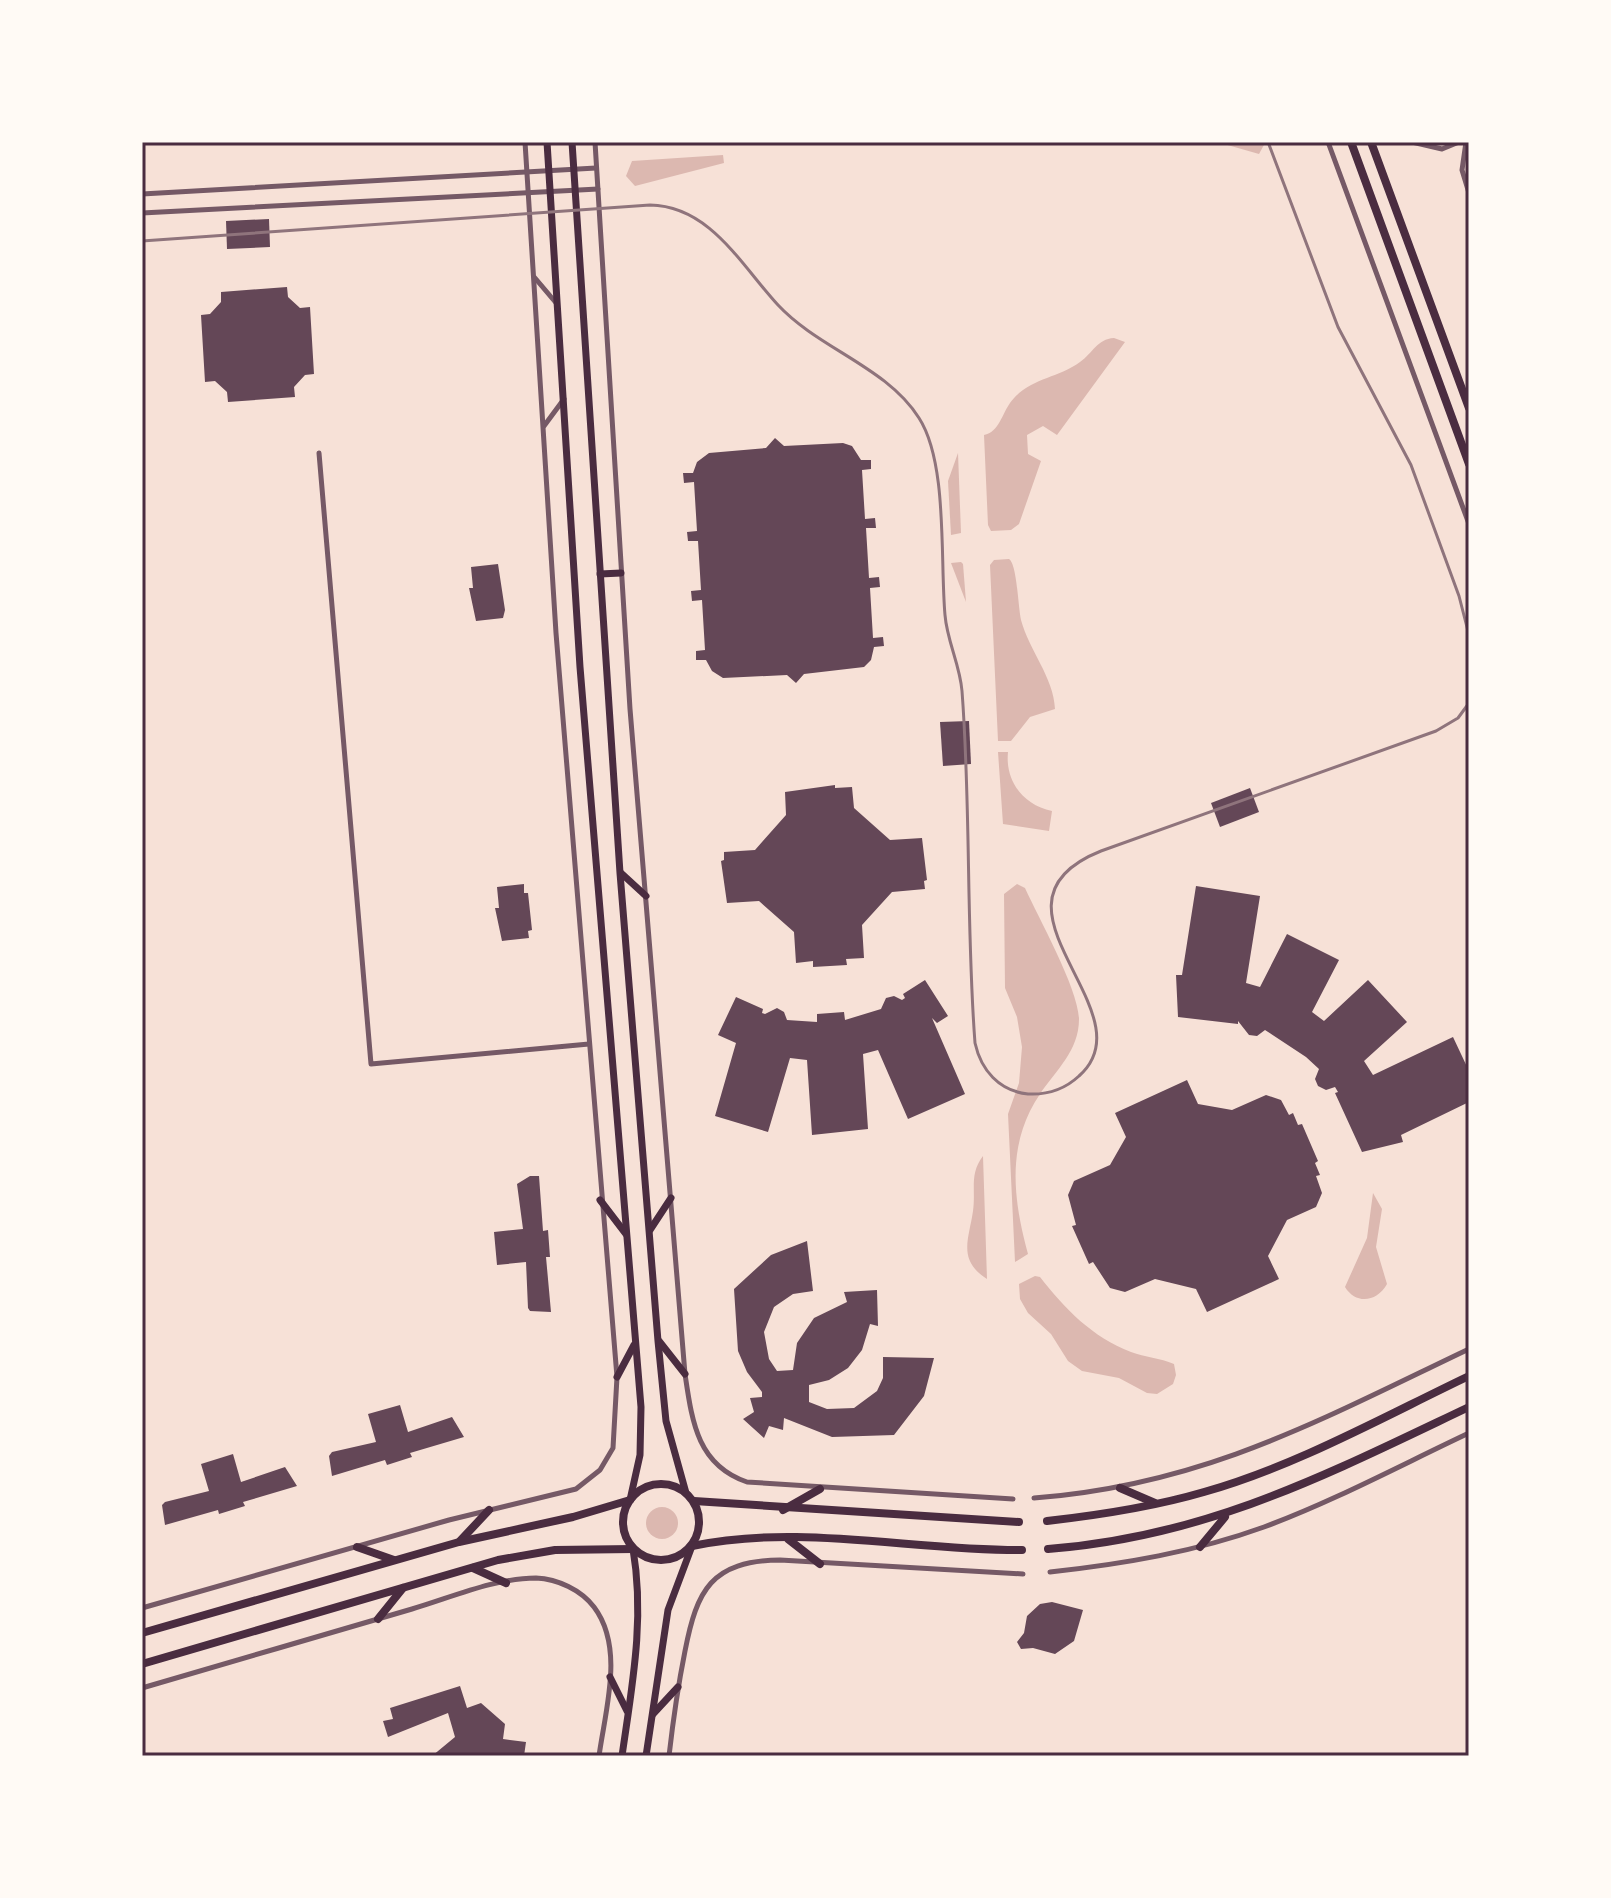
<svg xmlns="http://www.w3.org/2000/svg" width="1611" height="1898" font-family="'Sofia Sans Condensed',sans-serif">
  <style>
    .water { fill: #dcb8b0 }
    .building { fill: #644757 }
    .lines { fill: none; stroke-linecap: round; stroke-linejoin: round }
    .minor { stroke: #755966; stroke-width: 5 }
    .secondary { stroke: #4a2c40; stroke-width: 7 }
    .primary { stroke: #4a2c40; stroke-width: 8 }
    .rail { stroke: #8f747c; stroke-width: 3 }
    .neatline { fill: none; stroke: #4a2c40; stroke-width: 3 }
  </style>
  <rect width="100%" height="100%" fill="#f7e1d7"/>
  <!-- water -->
  <g class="water">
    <polygon points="1217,142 1264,142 1265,143 1259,154"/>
    <polygon points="723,155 724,163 635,186 626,176 632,161"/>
    <path d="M 1114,338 L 1125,342 L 1057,435 L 1043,426 L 1027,435 L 1028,454 L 1041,461 L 1019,524 L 1011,530 L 991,531 L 988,525 L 984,435 C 999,432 1002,414 1010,403 C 1028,378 1057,379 1080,362 C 1093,353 1097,339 1114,338 Z"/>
    <polygon points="958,453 961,533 951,535 948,481"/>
    <path d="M 1009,559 C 1017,564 1018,606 1021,620 C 1029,650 1054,678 1055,709 L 1030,717 L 1011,741 L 998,741 L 990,565 L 994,560 Z"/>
    <polygon points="961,562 963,564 966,602 951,563"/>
    <path d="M 998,752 L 1008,752 C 1005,781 1023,805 1052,811 L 1049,831 L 1003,824 Z"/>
    <path d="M 1017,884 L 1025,888 C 1039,919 1078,988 1079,1019 C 1079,1051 1056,1070 1040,1094 C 1006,1144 1013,1199 1028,1254 L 1015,1262 L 1008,1114 L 1019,1083 L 1022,1047 L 1017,1017 L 1005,988 L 1004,894 Z"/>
    <path d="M 983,1156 L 987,1279 C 957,1260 969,1239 973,1211 C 976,1190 969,1174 983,1156 Z"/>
    <path d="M 1373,1193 L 1382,1209 L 1376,1247 L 1387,1284 C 1377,1302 1356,1305 1345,1287 L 1367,1238 Z"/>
    <path d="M 1035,1276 L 1040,1277 C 1065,1309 1092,1337 1131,1352 C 1145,1357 1160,1358 1174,1364 L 1176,1375 L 1173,1384 L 1157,1394 L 1147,1393 L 1119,1378 L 1082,1371 L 1068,1361 L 1051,1334 L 1028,1313 L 1020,1299 L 1019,1284 Z"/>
    <circle cx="662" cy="1523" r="16"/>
  </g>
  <!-- building -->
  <g class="building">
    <polygon points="269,219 270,247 227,249 226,221"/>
    <polygon points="287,287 288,297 300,308 310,307 314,374 305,375 294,387 295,397 228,402 227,392 215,381 205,382 201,315 210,314 221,302 221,292"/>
    <polygon points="775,438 784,446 843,443 852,446 861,460 871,460 871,469 862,470 865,519 875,518 876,528 866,528 869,578 879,577 880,587 870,588 873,638 883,637 884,646 874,647 871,660 864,667 804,674 796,683 787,675 723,678 712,671 706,660 696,660 696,651 705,650 702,600 692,601 691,591 701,590 698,541 688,541 687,532 697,531 694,482 684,483 683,473 693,473 697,462 709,453 766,448"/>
    <polygon points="498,564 505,610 503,618 476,621 469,588 473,588 471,567"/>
    <polygon points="969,721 971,764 943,766 940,722"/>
    <polygon points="835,785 835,788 852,787 854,808 890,840 922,838 927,880 924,881 925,889 892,892 862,925 864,958 846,959 847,965 813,967 813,961 796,963 794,932 759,901 727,903 721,861 724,860 724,852 755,850 786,815 785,792"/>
    <polygon points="1250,788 1259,812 1220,827 1211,803"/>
    <polygon points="524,884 524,893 528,893 532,930 528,931 529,938 502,941 495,908 499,908 497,887"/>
    <polygon points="1196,886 1260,896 1246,983 1260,987 1287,934 1339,960 1312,1012 1324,1021 1368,980 1407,1022 1364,1061 1373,1075 1453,1037 1469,1071 1469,1102 1401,1135 1403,1142 1362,1152 1335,1093 1338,1092 1335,1087 1326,1090 1318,1086 1315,1079 1319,1069 1306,1057 1265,1030 1257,1036 1249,1035 1238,1021 1238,1024 1178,1017 1176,975 1182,975"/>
    <polygon points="925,980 948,1016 937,1023 932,1018 965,1094 908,1119 878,1050 863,1054 868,1129 812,1135 807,1060 790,1058 768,1132 715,1116 736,1043 718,1035 736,997 763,1009 762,1013 765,1014 777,1008 784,1012 787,1020 817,1022 817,1014 844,1012 845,1020 881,1009 886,998 894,996 902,1000 905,998 903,994"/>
    <polygon points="1187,1080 1198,1104 1232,1110 1266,1095 1281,1100 1289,1115 1293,1113 1298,1125 1302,1124 1318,1161 1315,1163 1320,1175 1316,1176 1322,1193 1316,1207 1287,1220 1268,1256 1279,1279 1207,1312 1196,1289 1155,1279 1125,1292 1110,1288 1093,1262 1089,1264 1072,1226 1076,1225 1068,1195 1074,1181 1110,1165 1126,1137 1115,1113"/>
    <polygon points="530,1176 539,1176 543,1231 548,1230 550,1257 546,1257 551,1312 530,1311 528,1308 526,1262 497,1265 494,1232 523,1229 517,1184"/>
    <polygon points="807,1241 813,1291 793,1294 774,1307 764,1332 769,1359 777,1371 793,1370 797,1343 814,1318 847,1302 844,1292 877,1290 878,1326 870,1324 862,1350 848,1368 829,1380 809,1385 809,1402 827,1409 854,1408 877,1391 883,1378 883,1357 934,1358 924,1396 894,1435 832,1437 784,1418 783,1430 769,1426 764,1438 743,1419 754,1412 750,1398 762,1397 762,1392 747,1372 738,1351 734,1289 771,1255"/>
    <polygon points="400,1405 408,1432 452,1417 464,1437 410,1453 412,1457 387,1465 385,1460 332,1476 329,1456 332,1452 376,1442 368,1414"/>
    <polygon points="233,1454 241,1482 285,1467 297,1486 243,1502 245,1506 219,1514 218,1510 165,1525 162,1505 165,1502 209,1491 201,1464"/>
    <polygon points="1052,1602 1083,1610 1074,1641 1055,1654 1033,1648 1021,1649 1017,1642 1024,1633 1027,1616 1040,1604"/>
    <polygon points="460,1686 467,1708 481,1703 505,1724 503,1739 526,1742 524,1756 432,1756 455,1737 448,1713 388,1737 383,1721 393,1719 390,1708"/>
  </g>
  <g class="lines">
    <!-- minor -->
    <g class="minor">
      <path d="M 595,142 L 630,709 L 685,1374 C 692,1421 697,1465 747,1482 L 1013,1499"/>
      <polyline points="1328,142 1469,524"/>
      <polyline points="1412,142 1442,149 1459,142"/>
      <polyline points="1466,142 1462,170 1469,193"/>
      <polyline points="142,194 596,168"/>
      <polyline points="142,213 598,189"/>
      <polyline points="535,278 557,304"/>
      <polyline points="544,426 564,399"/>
      <polyline points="319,453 371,1064 589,1044"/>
      <path d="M 1034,1498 C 1204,1485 1320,1420 1469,1349"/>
      <path d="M 1050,1572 C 1123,1564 1195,1552 1264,1527 C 1334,1501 1401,1465 1469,1433"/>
      <polyline points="142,1608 449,1520 576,1489 600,1470 613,1448 617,1377 556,633 525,142"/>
      <path d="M 142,1688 C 232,1662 322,1635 412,1609 C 450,1598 495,1578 536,1578 C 558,1579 581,1590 594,1607 C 625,1648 605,1711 599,1756"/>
      <path d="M 669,1756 C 673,1721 678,1686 685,1651 C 697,1590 711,1561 780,1560 L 1023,1574"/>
    </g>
    <!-- secondary -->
    <g class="secondary">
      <polyline points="547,142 580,667 641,1407 640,1455 630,1500"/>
      <polyline points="572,142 620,873 658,1341 666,1421 686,1493"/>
      <polyline points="600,574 621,573"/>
      <polyline points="621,873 646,896"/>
      <polyline points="600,1200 626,1234"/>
      <polyline points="650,1230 671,1198"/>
      <polyline points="659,1341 685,1374"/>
      <polyline points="617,1377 634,1345"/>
      <polyline points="610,1677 627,1711"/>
      <polyline points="653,1714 678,1687"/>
      <path d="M 622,1756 C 632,1686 645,1619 633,1549"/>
      <polyline points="646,1756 668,1610 692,1546"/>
    </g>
    <!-- primary -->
    <g class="primary">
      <polyline points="1351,142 1469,464"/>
      <polyline points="1371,142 1469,408"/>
      <circle cx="661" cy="1522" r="38"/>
      <polyline points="1120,1488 1155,1503"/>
      <polyline points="694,1501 1019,1522"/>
      <polyline points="783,1510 820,1489"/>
      <path d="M 1047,1521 C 1100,1515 1153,1507 1204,1492 C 1296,1466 1383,1417 1469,1376"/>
      <polyline points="788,1539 820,1564"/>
      <polyline points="460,1541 489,1510"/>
      <path d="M 692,1546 C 799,1523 913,1551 1022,1550"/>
      <polyline points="357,1547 394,1560"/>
      <polyline points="1200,1547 1225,1517"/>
      <path d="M 1048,1549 C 1207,1537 1328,1474 1469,1407"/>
      <polyline points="473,1568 506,1583"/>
      <polyline points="378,1619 403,1588"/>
      <polyline points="142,1633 459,1542 573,1517 630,1500"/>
      <polyline points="142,1664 498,1560 555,1550 633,1549"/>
    </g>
    <!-- rail -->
    <g class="rail">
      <polyline points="1268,142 1338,327 1411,465 1459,596 1469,635"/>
      <path d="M 142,241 L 650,205 C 710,206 741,265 778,305 C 819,349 887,367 919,418 C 948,463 940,560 945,615 C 947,641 960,665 962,691 C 971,808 966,926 975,1043 C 981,1070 999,1091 1028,1094 C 1047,1095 1065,1089 1079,1076 C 1152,1012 968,904 1101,851 L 1436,731 L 1458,718 L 1469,703"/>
    </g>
  </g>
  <!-- border -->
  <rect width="1611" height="1898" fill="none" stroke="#fffaf5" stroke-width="288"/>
  <rect x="144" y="144" width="1323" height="1610" class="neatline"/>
</svg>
